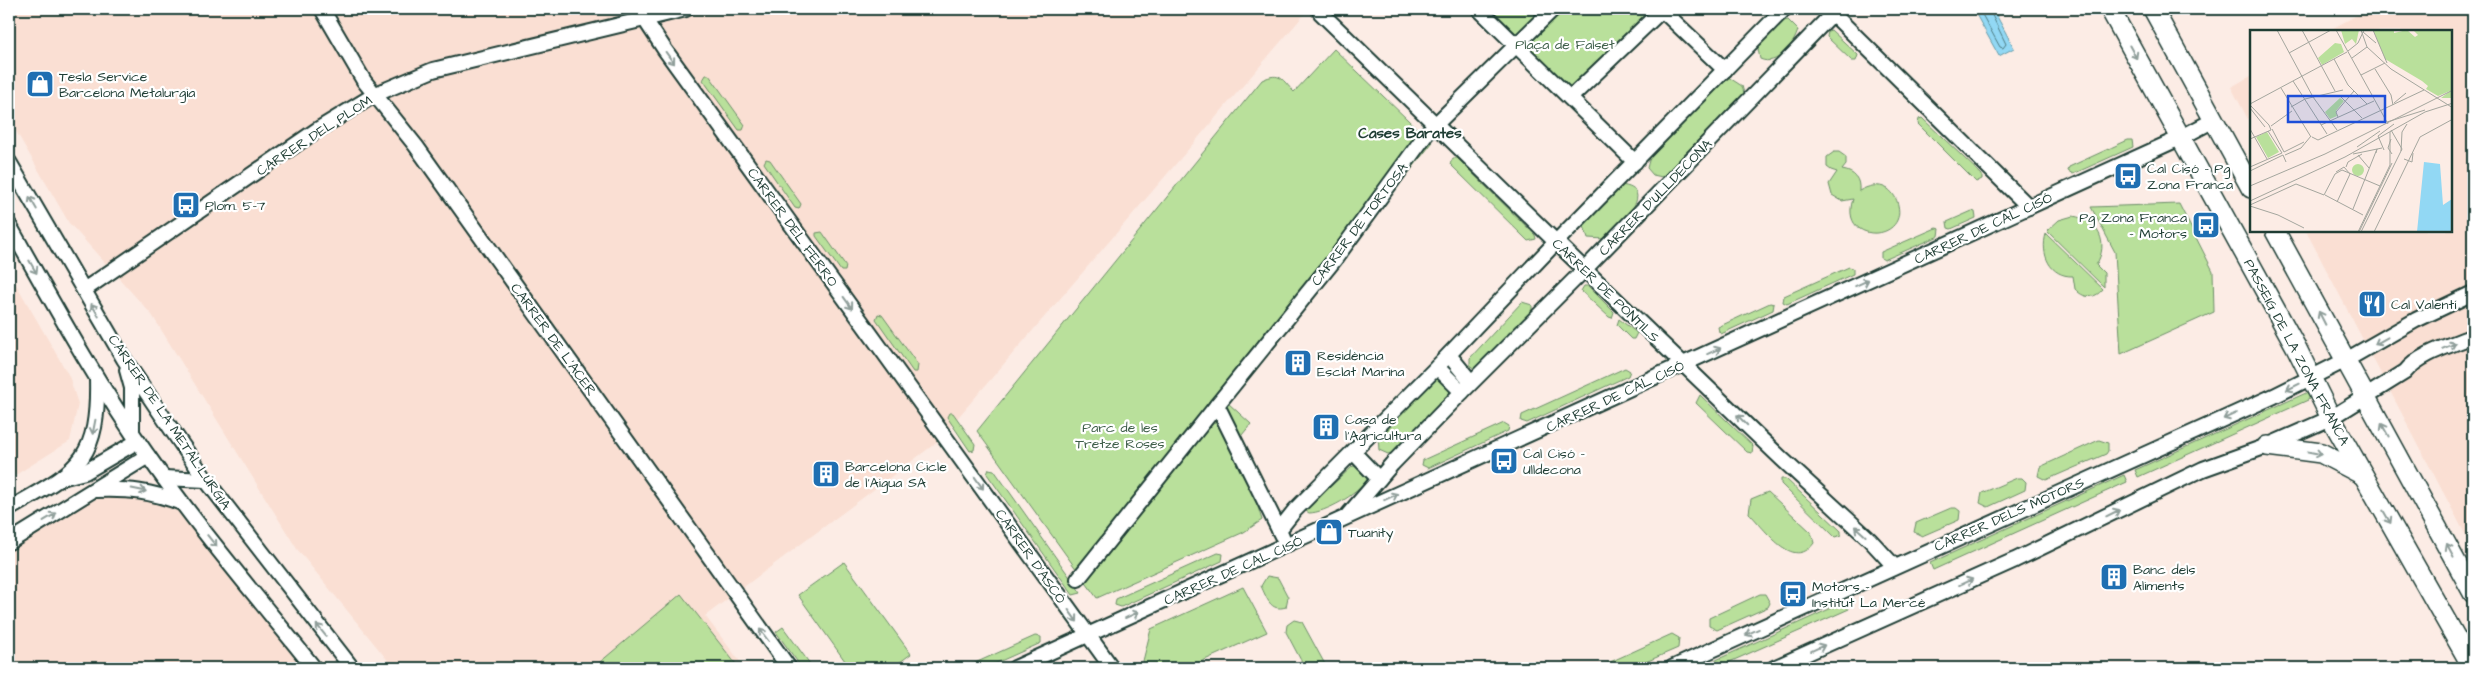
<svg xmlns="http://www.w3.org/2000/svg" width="2482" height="677" font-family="'Architects Daughter',sans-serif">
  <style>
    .built { fill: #fadfd3 }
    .green { fill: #b9e09b; stroke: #6c8e68 }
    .water { fill: #92d8f4; stroke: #649aa7 }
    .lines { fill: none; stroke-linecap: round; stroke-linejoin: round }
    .shore { stroke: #4d7b81; stroke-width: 1 }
    .street-casing { stroke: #1f3d34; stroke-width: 18 }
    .secondary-casing { stroke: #1f3d34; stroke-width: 22 }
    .street { stroke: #fff; stroke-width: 14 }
    .secondary { stroke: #fff; stroke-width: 19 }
    .oneway { stroke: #8f9e9a }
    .labels { text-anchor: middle; stroke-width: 4.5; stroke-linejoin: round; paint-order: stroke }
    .park-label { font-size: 14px; fill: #3e5e49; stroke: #fff }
    .poi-label { font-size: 14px; fill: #1f3d34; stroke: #fff; text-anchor: start }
    .street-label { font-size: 14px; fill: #1f3d34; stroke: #fff }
    .neighbourhood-label { font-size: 15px; font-weight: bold; fill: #1f3d34; stroke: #fff }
    .inset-road { fill: none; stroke: #a4a69e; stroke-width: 1 }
    .view { fill: #1d4ed8; fill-opacity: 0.15; stroke: #1d4ed8; stroke-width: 2.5 }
    .inset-edge { fill: none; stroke: #1f3d34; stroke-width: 2.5 }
  </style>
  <rect width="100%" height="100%" fill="#fcece5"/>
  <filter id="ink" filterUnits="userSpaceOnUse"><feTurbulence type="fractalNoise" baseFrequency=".02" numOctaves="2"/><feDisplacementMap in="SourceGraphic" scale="10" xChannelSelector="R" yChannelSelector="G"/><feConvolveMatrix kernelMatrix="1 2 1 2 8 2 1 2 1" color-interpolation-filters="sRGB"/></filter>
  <g filter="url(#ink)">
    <!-- built -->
    <g class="built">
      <polygon points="9,9 1309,9 936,443 705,616 745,668 394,668 297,549 152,315 69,223 9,119"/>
      <polygon points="2368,9 2473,9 2473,549 2306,231 2451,231 2451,31 2328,31"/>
      <polygon points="2251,76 2251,125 2231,87"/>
      <polygon points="9,272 69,376 78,404 70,441 9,479"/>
      <polygon points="95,490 182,503 306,668 9,668 9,542"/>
    </g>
    <!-- green -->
    <g class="green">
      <polygon points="1479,9 1650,9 1565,93"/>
      <path d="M 1788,20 L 1798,30 C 1794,45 1777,67 1760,59 L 1757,44 L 1782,21 Z"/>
      <polygon points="1831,30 1858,55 1856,61 1852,61 1827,37 1828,31"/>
      <path d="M 1334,49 L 1432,143 L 1228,403 L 1251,424 L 1237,441 L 1262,520 L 1244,532 L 1097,598 L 977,431 L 1262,80 C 1281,71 1282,80 1294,92 Z"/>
      <polygon points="706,75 709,75 745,125 743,130 739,130 703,80"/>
      <polygon points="1728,77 1742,86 1744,93 1662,177 1653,175 1647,168 1651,153 1720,81"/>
      <polygon points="1922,118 1982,175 1982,179 1976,182 1918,124 1919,119"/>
      <polygon points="2128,140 2132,140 2133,147 2073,174 2068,171 2069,167"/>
      <path d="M 1834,152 L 1839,152 L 1846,157 L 1846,165 L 1842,170 C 1855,172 1860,179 1859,191 C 1868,186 1878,183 1888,189 C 1893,193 1897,199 1898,205 C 1907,243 1838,244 1853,199 L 1842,201 L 1832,195 L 1829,184 L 1837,172 L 1831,170 L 1827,167 L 1827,157 Z"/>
      <polygon points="1453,158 1457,158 1535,235 1536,239 1528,241 1450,164"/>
      <polygon points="766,159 770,160 801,204 799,209 795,208 764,163"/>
      <path d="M 1620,185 C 1661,189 1616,228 1605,239 L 1588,238 L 1583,223 Z"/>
      <polygon points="2179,204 2213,271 2214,312 2121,354 2115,252 2091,207"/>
      <polygon points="1972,211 1975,212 1976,218 1951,229 1948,228 1947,222"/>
      <path d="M 2073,216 C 2098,220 2110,243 2096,265 L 2104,273 L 2104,287 L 2047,231 L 2059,220 Z"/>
      <polygon points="1936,228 1940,229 1939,236 1884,260 1881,258 1881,252"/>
      <polygon points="822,232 846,266 845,271 841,271 816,236 816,233"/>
      <path d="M 2046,234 L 2103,289 C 2094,300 2083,298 2075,289 L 2073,276 C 2050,277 2040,254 2046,234 Z"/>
      <polygon points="1849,267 1853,268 1853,274 1787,304 1783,302 1784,296"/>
      <polygon points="1584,286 1588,286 1614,312 1612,318 1609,317 1581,291"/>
      <polygon points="1522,302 1532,305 1532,312 1479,366 1474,368 1470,366 1470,358"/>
      <polygon points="1770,303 1774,304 1773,310 1721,334 1719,332 1718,327"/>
      <polygon points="878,314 882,315 918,365 917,372 913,372 876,319"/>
      <polygon points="1619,319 1637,333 1634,339 1631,339 1617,325"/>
      <polygon points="1625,368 1630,371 1628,376 1527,423 1521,421 1522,415"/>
      <path d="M 1432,379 L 1439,379 C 1448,385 1451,388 1449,399 L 1396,452 L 1388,454 L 1379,450 L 1378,437 Z"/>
      <polygon points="2306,393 2310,397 2308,400 2138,477 2135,470"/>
      <polygon points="1700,395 1753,446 1752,453 1747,452 1696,403"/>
      <polygon points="949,413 953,413 975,444 974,450 970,451 947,417"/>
      <polygon points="1504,423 1509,426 1508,431 1428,468 1422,465 1423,460"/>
      <polygon points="2099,440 2108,443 2108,451 2106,454 2046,480 2038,476 2040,467"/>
      <path d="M 1353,466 C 1362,467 1365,471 1367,480 C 1358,494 1325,513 1309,513 L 1306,511 L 1308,507 Z"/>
      <polygon points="989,469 994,470 1081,593 1073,595 987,474"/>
      <polygon points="2124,475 2127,482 1933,570 1930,563"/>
      <polygon points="2017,478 2022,478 2026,482 2025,490 1988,507 1980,503 1982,493"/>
      <polygon points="1781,479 1786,479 1841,531 1841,535 1835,537 1781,484"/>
      <path d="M 1768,492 L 1811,532 L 1814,543 C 1793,572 1765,529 1749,513 L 1751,499 Z"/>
      <polygon points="1951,508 1956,508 1960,511 1959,520 1922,536 1914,532 1916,523"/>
      <polygon points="1218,553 1223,554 1222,561 1121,607 1115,605 1116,599"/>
      <polygon points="844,562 911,654 892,668 850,668 798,595"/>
      <path d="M 1267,576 L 1278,578 L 1288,597 L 1286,607 C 1270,612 1267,598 1261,586 Z"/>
      <polygon points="1243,587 1267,632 1187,668 1149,668 1143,661 1151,629"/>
      <polygon points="681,594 739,668 593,668"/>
      <polygon points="1760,594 1765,594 1770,603 1768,607 1717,630 1709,626 1709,618"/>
      <polygon points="1845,602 1849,609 1716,668 1707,668 1705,665"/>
      <polygon points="1294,620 1302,622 1327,668 1305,668 1286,632 1287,625"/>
      <polygon points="783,627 813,668 802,668 776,632"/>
      <polygon points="1672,634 1679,638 1678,648 1632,668 1597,668"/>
      <polygon points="1035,636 1041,637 1041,643 985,668 964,668"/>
    </g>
    <!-- water -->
    <polygon class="water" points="1973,9 1993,9 2014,48 1999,56"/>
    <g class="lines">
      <!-- shore -->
      <polyline class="shore" points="1979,9 2000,47 2003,48 2006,44 1989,9"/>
      <defs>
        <g id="street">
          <polyline points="322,9 364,81 416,146 789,668"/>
          <polyline points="638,9 665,50 1112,668"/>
          <polyline points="1323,9 1320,12 1556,242 1782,459 1870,540 1894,566"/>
          <polyline points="1479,9 1635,162"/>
          <polyline points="1661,9 1725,70"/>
          <polyline points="1828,9 2029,207"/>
          <polyline points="1570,98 1662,10"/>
          <polyline points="9,162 124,359 176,436 206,480 352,668"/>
          <path d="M 9,225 C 53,303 96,382 148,456 C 199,529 258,598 314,668"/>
          <polyline points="84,290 317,130 376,94 433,70 686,9"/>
          <polyline points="1449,355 1471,382"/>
          <polyline points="1437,367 1462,392"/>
          <polyline points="127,370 132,388 132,431"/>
          <polyline points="1353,452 1379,479"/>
          <polyline points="65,477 85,472 138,441"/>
          <polyline points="164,478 206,480"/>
          <path d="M 96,490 C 131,489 149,491 182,503"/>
          <path d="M 9,509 C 76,470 99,464 97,379"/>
          <polyline points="1348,515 1392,464 1462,392 1585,269 1837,9"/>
          <polyline points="1279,530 1295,510 1437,367 1556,242 1784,9"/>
          <polyline points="1282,536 1217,405 1335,259 1427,133 1553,9"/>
          <polyline points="9,542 148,456"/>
          <polyline points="1078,579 1217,405"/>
          <polyline points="1015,668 2180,138 2214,120"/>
          <polyline points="1672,668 2274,396 2346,360 2416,320 2473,293"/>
          <path d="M 1774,668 L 2015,560 L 2203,469 L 2267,446 L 2331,418 L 2405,372 C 2420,353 2452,345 2473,336"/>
        </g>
        <g id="secondary">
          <polyline points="2110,9 2296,347 2331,418 2473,668"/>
          <polyline points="2153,9 2251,188"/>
          <polyline points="2275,231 2473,593"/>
          <polyline points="2267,446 2321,453 2363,475"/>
        </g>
      </defs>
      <!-- street casing -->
      <use href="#street" class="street-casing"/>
      <!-- secondary casing -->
      <use href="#secondary" class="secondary-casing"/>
      <!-- street -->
      <use href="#street" class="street"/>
      <!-- secondary -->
      <use href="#secondary" class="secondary"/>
    </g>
    <!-- one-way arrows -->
    <defs><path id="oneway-shaft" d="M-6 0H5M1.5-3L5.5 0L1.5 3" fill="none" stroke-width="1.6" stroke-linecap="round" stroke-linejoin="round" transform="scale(1.25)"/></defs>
    <g class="oneway">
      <use href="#oneway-shaft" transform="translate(2133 52) rotate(61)"/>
      <use href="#oneway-shaft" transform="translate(670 58) rotate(54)"/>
      <use href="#oneway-shaft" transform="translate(33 203) rotate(-120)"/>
      <use href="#oneway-shaft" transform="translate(33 267) rotate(60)"/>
      <use href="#oneway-shaft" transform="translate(1862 283) rotate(-25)"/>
      <use href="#oneway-shaft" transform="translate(848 303) rotate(54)"/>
      <use href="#oneway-shaft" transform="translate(95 310) rotate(-120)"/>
      <use href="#oneway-shaft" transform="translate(2322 318) rotate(-117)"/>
      <use href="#oneway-shaft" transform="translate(2381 341) rotate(151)"/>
      <use href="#oneway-shaft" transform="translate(2449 346) rotate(-23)"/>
      <use href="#oneway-shaft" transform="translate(1714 351) rotate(-24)"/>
      <use href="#oneway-shaft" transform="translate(2293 387) rotate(154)"/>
      <use href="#oneway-shaft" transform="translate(2230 416) rotate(156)"/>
      <use href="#oneway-shaft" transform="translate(1742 420) rotate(-135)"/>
      <use href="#oneway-shaft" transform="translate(94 427) rotate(101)"/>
      <use href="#oneway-shaft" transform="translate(2385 430) rotate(-119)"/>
      <use href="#oneway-shaft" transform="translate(2315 453) rotate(11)"/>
      <use href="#oneway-shaft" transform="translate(979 483) rotate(55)"/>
      <use href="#oneway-shaft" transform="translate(139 490) rotate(11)"/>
      <use href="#oneway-shaft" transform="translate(1391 497) rotate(-25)"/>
      <use href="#oneway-shaft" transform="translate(2113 513) rotate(-26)"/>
      <use href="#oneway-shaft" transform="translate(50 517) rotate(-31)"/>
      <use href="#oneway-shaft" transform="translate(2387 517) rotate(60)"/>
      <use href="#oneway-shaft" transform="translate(1860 531) rotate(-138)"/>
      <use href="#oneway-shaft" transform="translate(212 541) rotate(51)"/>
      <use href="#oneway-shaft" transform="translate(2450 550) rotate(-118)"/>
      <use href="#oneway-shaft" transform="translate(1966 582) rotate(-24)"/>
      <use href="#oneway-shaft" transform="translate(1132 615) rotate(-24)"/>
      <use href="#oneway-shaft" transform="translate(1073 616) rotate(54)"/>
      <use href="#oneway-shaft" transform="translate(321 630) rotate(-129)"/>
      <use href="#oneway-shaft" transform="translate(1752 632) rotate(156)"/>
      <use href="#oneway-shaft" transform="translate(764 635) rotate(-127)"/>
      <use href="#oneway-shaft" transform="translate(1818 648) rotate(-24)"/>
    </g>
  </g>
  <!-- icons -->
  <defs>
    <symbol id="shop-square" viewBox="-11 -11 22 22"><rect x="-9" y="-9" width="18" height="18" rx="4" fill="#1f6fb2" stroke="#fff"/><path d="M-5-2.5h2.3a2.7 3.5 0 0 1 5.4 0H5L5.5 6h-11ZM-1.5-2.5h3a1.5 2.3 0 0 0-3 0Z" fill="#fff"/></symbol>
    <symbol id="bus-square" viewBox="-11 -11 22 22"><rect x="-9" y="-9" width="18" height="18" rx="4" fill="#1f6fb2" stroke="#fff"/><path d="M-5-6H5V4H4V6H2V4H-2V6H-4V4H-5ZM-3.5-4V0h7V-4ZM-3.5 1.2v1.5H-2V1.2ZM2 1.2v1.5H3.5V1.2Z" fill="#fff"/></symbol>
    <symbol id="restaurant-square" viewBox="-11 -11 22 22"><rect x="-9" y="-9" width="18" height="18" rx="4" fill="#1f6fb2" stroke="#fff"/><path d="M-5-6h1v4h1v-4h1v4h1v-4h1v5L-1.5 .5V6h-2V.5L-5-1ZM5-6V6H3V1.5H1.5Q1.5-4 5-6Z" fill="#fff"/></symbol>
    <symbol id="building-square" viewBox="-11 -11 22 22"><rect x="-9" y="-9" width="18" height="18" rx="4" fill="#1f6fb2" stroke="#fff"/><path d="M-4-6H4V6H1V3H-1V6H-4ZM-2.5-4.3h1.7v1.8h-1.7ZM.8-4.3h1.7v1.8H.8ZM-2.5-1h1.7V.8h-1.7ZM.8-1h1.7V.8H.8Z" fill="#fff"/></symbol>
  </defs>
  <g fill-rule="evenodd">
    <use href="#shop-square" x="24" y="68" width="32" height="32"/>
    <use href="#bus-square" x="2112" y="160" width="32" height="32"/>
    <use href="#bus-square" x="170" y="189" width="32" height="32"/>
    <use href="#bus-square" x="2190" y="209" width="32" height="32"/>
    <use href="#restaurant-square" x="2356" y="288" width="32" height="32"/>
    <use href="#building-square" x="1282" y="347" width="32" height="32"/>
    <use href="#building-square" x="1310" y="411" width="32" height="32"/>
    <use href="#bus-square" x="1488" y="445" width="32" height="32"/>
    <use href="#building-square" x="810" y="458" width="32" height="32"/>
    <use href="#shop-square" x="1313" y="516" width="32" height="32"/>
    <use href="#building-square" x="2098" y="561" width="32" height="32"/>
    <use href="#bus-square" x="1777" y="578" width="32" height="32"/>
  </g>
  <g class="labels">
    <!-- park labels -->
    <g class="park-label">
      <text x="1565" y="49">Plaça de Falset</text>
      <text x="1120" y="432">Parc de les<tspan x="1120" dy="16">Tretze Roses</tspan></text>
    </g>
    <!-- poi labels -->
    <g class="poi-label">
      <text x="59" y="81">Tesla Service<tspan x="59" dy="16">Barcelona Metalurgia</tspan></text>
      <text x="2147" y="173">Cal Cisó - Pg<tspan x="2147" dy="16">Zona Franca</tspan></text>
      <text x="205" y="210">Plom. 5-7</text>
      <text x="2187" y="222" text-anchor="end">Pg Zona Franca<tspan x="2187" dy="16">- Motors</tspan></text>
      <text x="2391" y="309">Cal Valentí</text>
      <text x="1317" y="360">Residència<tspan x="1317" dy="16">Esclat Marina</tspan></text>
      <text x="1345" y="424">Casa de<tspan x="1345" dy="16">l'Agricultura</tspan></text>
      <text x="1523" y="458">Cal Cisó -<tspan x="1523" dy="16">Ulldecona</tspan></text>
      <text x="845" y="471">Barcelona Cicle<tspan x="845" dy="16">de l'Aigua SA</tspan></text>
      <text x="1348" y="537">Tuanity</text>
      <text x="2133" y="574">Banc dels<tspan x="2133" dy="16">Aliments</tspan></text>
      <text x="1812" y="591">Motors -<tspan x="1812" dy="16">Institut La Mercè</tspan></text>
    </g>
    <!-- street labels -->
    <g class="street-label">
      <text transform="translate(314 135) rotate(-33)" y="5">CARRER DEL PLOM</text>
      <text transform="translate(1655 197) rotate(-46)" y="5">CARRER D'ULLDECONA</text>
      <text transform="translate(1359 224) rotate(-53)" y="5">CARRER DE TORTOSA</text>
      <text transform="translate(793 227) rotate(54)" y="5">CARRER DEL FERRO</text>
      <text transform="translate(1983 228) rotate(-25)" y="5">CARRER DE CAL CISÓ</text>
      <text transform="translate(1606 290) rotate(44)" y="5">CARRER DE PONTILS</text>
      <text transform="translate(554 339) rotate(54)" y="5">CARRER DE L'ACER</text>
      <text transform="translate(2297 352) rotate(62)" y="5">PASSEIG DE LA ZONA FRANCA</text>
      <text transform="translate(1615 396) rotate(-25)" y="5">CARRER DE CAL CISÓ</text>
      <text transform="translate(170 422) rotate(56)" y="5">CARRER DE LA METAL·LÚRGIA</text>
      <text transform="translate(2009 514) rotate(-24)" y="5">CARRER DELS MOTORS</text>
      <text transform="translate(1031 556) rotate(55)" y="5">CARRER D'ASCÓ</text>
      <text transform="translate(1233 570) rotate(-24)" y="5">CARRER DE CAL CISÓ</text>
    </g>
    <!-- neighbourhood labels -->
    <g class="neighbourhood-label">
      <text x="1410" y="138">Cases Barates</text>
    </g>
  </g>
  <!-- overview -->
  <g transform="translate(2250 30)">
    <rect width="202" height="202" fill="#fcece5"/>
    <path d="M 91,0 L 109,0 L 106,14 L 102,9 L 95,14 ZM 123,0 L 144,0 L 144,3 L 157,0 L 165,7 L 168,5 L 164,1 L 170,0 L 202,0 L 202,68 L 191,68 L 200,61 L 188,66 L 176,59 L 178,56 L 172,51 L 135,29 ZM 85,13 L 91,14 L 94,22 L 72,35 L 68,28 ZM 90,68 L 94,71 L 86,81 L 87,86 L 80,89 L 75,82 ZM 17,102 L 29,122 L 18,128 L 6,107 ZM102 140a6 6 0 1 1 12 0a6 6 0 1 1-12 0Z" fill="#b9e09b"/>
    <path d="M 174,132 L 190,134 L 193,175 L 202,169 L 202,202 L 167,202 Z" fill="#92d8f4"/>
    <path class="inset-road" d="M 27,0 L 63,67 L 87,100M 52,0 L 85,61M 86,0 L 138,94M 111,0 L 117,17 L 141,39 L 203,78M 123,0 L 137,33M 113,2 L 126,13M 98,21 L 108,13 L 114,0M 39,23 L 81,0M 102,28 L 117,17M 84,29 L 98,55 L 117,74M 125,39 L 141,65 L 143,75M 111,45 L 135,33M 43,51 L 77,104M 31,58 L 61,107M 90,66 L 112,88M 144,73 L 156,63M 0,74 L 97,22M 1,76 L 19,95M 41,77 L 55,69 L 93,60M 0,78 L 15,97M 88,87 L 86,82 L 104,61M 137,92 L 175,80M 71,95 L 124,71M 21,96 L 42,81M 0,99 L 17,129M 22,99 L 34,122M 62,107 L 68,110 L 174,60M 0,109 L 21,100 L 19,95M 141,109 L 138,118 L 142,124M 107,117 L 130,101M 134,120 L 128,106 L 144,94M 151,121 L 152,102 L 157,94M 34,122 L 54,112M 103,124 L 132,118M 35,125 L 51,118 L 61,106M 108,125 L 119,138M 154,129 L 162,132 L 163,123M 0,137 L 32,123 L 18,101M 96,137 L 98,132 L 112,124M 0,141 L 33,125 L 36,132M 86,142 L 94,137 L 100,144 L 87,172M 0,156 L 75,124 L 201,61M 74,165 L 85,144 L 92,140 L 130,156M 75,165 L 113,185M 0,171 L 95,127 L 175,82 L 203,73M 0,175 L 46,154 L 74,165M 0,176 L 28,185 L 54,198M 103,179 L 127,119 L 126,123M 108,202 L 140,135 L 140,102M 109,202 L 142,133M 111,202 L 152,119 L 141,100M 124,202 L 170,107 L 203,89"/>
    <path class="view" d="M 38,66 L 135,66 L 135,92 L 38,92 Z"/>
    <rect width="202" height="202" class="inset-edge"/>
  </g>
  <!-- margin -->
  <rect width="2482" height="677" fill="none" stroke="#fff" stroke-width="30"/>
  <rect x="15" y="15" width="2452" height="647" fill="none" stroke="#1f3d34" stroke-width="2" filter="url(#ink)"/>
</svg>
